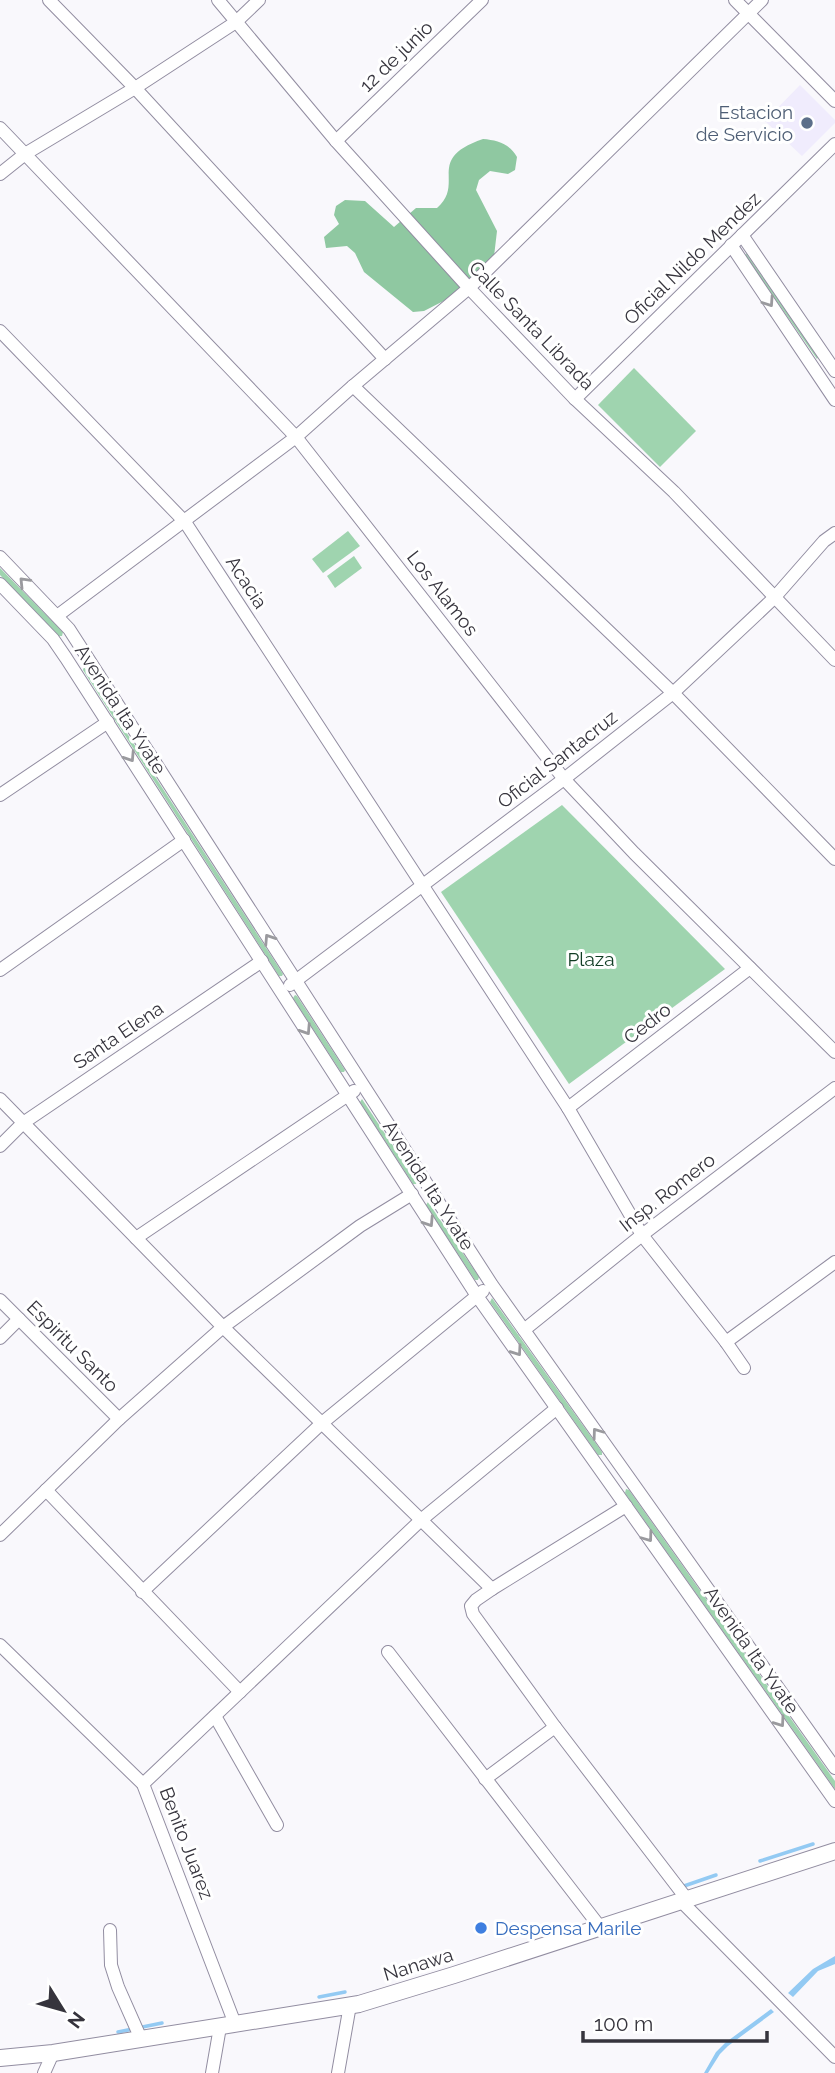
<svg xmlns="http://www.w3.org/2000/svg" width="835" height="2073" font-family="Raleway,sans-serif">
  <style>
    .built { fill: #f0ecfd }
    .green { fill: #9fd4af }
    .forest { fill: #8fc8a1 }
    .water { fill: #93caf3 }
    .lines { fill: none; stroke-linecap: round; stroke-linejoin: round }
    .stream { stroke: #93caf3; stroke-width: 3.5 }
    .minor-casing { stroke: #928da1; stroke-width: 14 }
    .major-casing { stroke: #928da1; stroke-width: 18 }
    .minor { stroke: #fff; stroke-width: 12 }
    .major { stroke: #fff; stroke-width: 16 }
    .oneway { stroke: #9a9a9e }
    .service-dot { fill: #5c6f8a; stroke: #fff; stroke-width: 2.5 }
    .shop-dot { fill: #3f7fe0; stroke: #fff; stroke-width: 2.5 }
    .labels { text-anchor: middle; stroke-width: 6; stroke-linejoin: round; paint-order: stroke }
    .street-label { font-size: 19px; fill: #36343d; stroke: #fff }
    .service-label { font-size: 19px; fill: #4e5e75; stroke: #fff; text-anchor: end }
    .park-label { font-size: 19px; fill: #103c23; stroke: #fff }
    .shop-label { font-size: 19px; fill: #366cbe; stroke: #fff; text-anchor: start }
  </style>
  <rect width="100%" height="100%" fill="#f9f8fc"/>
  <!-- built -->
  <polygon class="built" points="800,85 835,120 835,123 802,156 765,121"/>
  <!-- green -->
  <g class="green">
    <polygon points="746,253 818,357 817,359 745,256"/>
    <polygon points="634,368 696,431 660,467 598,405"/>
    <polygon points="348,531 360,546 323,573 312,559"/>
    <polygon points="354,556 362,568 335,588 327,576"/>
    <polygon points="0,568 63,632 62,636 59,636 0,575"/>
    <polygon points="84,667 283,974 282,976 279,976 83,670"/>
    <polygon points="562,805 725,969 569,1084 441,892"/>
    <polygon points="295,995 297,996 345,1070 344,1072 341,1072 293,998"/>
    <polygon points="362,1099 417,1182 416,1184 413,1184 360,1102"/>
    <polygon points="428,1202 479,1277 478,1280 475,1280 426,1205"/>
    <polygon points="492,1298 602,1452 602,1455 598,1455 490,1302"/>
    <polygon points="626,1489 629,1490 835,1781 835,1789 625,1493"/>
  </g>
  <!-- forest -->
  <path class="forest" d="M 483,139 C 497,140 510,144 517,157 L 515,170 L 508,174 L 490,171 L 479,180 L 476,190 L 497,231 L 493,265 L 469,288 L 424,311 L 413,312 L 364,272 L 355,253 L 347,246 L 326,248 L 324,237 L 339,224 L 334,215 L 336,206 L 345,200 L 365,201 L 394,227 L 416,208 L 437,208 C 466,183 424,159 483,139 Z"/>
  <!-- water -->
  <g class="water">
    <polygon points="835,1956 835,1964 818,1971 793,1997 788,1993 813,1969"/>
    <polygon points="771,2009 774,2012 728,2046 720,2054 708,2073 704,2073 716,2052 725,2043"/>
  </g>
  <g class="lines">
    <!-- stream -->
    <g class="stream">
      <polyline points="760,1861 813,1844"/>
      <polyline points="684,1886 716,1875"/>
      <polyline points="319,1997 345,1992"/>
      <polyline points="118,2032 162,2023"/>
    </g>
    <defs>
      <g id="minor">
        <polyline points="49,0 135,88 385,359"/>
        <polyline points="218,0 336,141 469,288 575,399 674,492 835,660"/>
        <polyline points="735,0 835,101"/>
        <polyline points="0,128 296,437 564,779 634,853 835,1052"/>
        <polyline points="336,141 482,0"/>
        <polyline points="0,174 25,154 135,88 236,22 259,0"/>
        <polyline points="742,235 835,371"/>
        <polyline points="731,245 835,400"/>
        <polyline points="0,331 185,522 568,1108 642,1235 726,1342 744,1368"/>
        <polyline points="353,386 673,693 835,859"/>
        <polyline points="575,399 835,144"/>
        <polyline points="0,557 69,629 492,1285 835,1768"/>
        <polyline points="0,584 53,639 66,658 477,1296 835,1801"/>
        <polyline points="57,616 296,437 353,386 469,288 762,0"/>
        <polyline points="0,795 108,722"/>
        <polyline points="0,970 184,840"/>
        <polyline points="290,985 564,779 673,693 774,598 824,541 835,533"/>
        <polyline points="0,1099 223,1327 492,1589"/>
        <polyline points="568,1108 750,968"/>
        <polyline points="0,1146 23,1123 262,961"/>
        <polyline points="136,1238 354,1091"/>
        <polyline points="0,1300 119,1419"/>
        <polyline points="524,1330 642,1235 835,1088"/>
        <polyline points="0,1338 19,1319"/>
        <polyline points="726,1342 835,1262"/>
        <polyline points="46,1490 240,1692"/>
        <polyline points="626,1506 492,1589 476,1600 471,1606 473,1614 555,1727 686,1898"/>
        <polyline points="0,1535 119,1419 223,1327 360,1226 412,1194"/>
        <polyline points="142,1592 322,1423 483,1291"/>
        <polyline points="0,1645 143,1784 235,2024"/>
        <polyline points="388,1652 600,1927"/>
        <polyline points="215,1716 277,1825"/>
        <polyline points="485,1779 555,1727"/>
        <polyline points="143,1784 421,1520 557,1408"/>
        <polyline points="680,1900 835,2057"/>
        <polyline points="110,1930 111,1965 118,1987 141,2039"/>
        <polyline points="44,2073 53,2053"/>
        <polyline points="212,2073 220,2027"/>
        <polyline points="338,2073 350,2005"/>
      </g>
      <polyline id="major" points="0,2058 53,2053 359,2004 454,1975 835,1851"/>
    </defs>
    <!-- minor casing -->
    <use href="#minor" class="minor-casing"/>
    <!-- major casing -->
    <use href="#major" class="major-casing"/>
    <!-- minor -->
    <use href="#minor" class="minor"/>
    <!-- major -->
    <use href="#major" class="major"/>
  </g>
  <!-- one-way arrows -->
  <defs><path id="oneway-chevron" d="M-2-3.5L2.5 0L-2 3.5" fill="none" stroke-width="1.6" stroke-linecap="round" stroke-linejoin="round" transform="scale(1.75)"/></defs>
  <g class="oneway">
    <use href="#oneway-chevron" transform="translate(769 302) rotate(56)"/>
    <use href="#oneway-chevron" transform="translate(24 582) rotate(-134)"/>
    <use href="#oneway-chevron" transform="translate(130 757) rotate(57)"/>
    <use href="#oneway-chevron" transform="translate(269 939) rotate(-123)"/>
    <use href="#oneway-chevron" transform="translate(306 1030) rotate(57)"/>
    <use href="#oneway-chevron" transform="translate(429 1222) rotate(57)"/>
    <use href="#oneway-chevron" transform="translate(517 1351) rotate(55)"/>
    <use href="#oneway-chevron" transform="translate(597 1433) rotate(-126)"/>
    <use href="#oneway-chevron" transform="translate(648 1537) rotate(54)"/>
    <use href="#oneway-chevron" transform="translate(780 1722) rotate(55)"/>
  </g>
  <!-- markers -->
  <circle class="service-dot" cx="807" cy="123" r="7"/>
  <circle class="shop-dot" cx="481" cy="1928" r="7"/>
  <g class="labels">
    <!-- street labels -->
    <g class="street-label">
      <text transform="translate(396 56) rotate(-44)" y="7">12 de junio</text>
      <text transform="translate(692 258) rotate(-44)" y="7">Oficial Nildo Mendez</text>
      <text transform="translate(532 325) rotate(46)" y="7">Calle Santa Librada</text>
      <text transform="translate(247 582) rotate(57)" y="7">Acacia</text>
      <text transform="translate(443 593) rotate(52)" y="7">Los Alamos</text>
      <text transform="translate(121 709) rotate(57)" y="7">Avenida Ita Yvate</text>
      <text transform="translate(557 759) rotate(-38)" y="7">Oficial Santacruz</text>
      <text transform="translate(647 1023) rotate(-38)" y="7">Cedro</text>
      <text transform="translate(118 1035) rotate(-34)" y="7">Santa Elena</text>
      <text transform="translate(429 1185) rotate(57)" y="7">Avenida Ita Yvate</text>
      <text transform="translate(667 1192) rotate(-38)" y="7">Insp. Romero</text>
      <text transform="translate(73 1346) rotate(45)" y="7">Espiritu Santo</text>
      <text transform="translate(752 1650) rotate(55)" y="7">Avenida Ita Yvate</text>
      <text transform="translate(187 1843) rotate(69)" y="7">Benito Juarez</text>
      <text transform="translate(418 1964) rotate(-17)" y="7">Nanawa</text>
    </g>
    <!-- service labels -->
    <g class="service-label">
      <text x="793" y="119">Estacion<tspan x="793" dy="22">de Servicio</tspan></text>
    </g>
    <!-- park labels -->
    <g class="park-label">
      <text x="591" y="966">Plaza</text>
    </g>
    <!-- shop labels -->
    <g class="shop-label">
      <text x="495" y="1935">Despensa Marile</text>
    </g>
  </g>
  <!-- north arrow -->
  <g transform="translate(63 2010) rotate(127)" stroke="#ffffff" stroke-width="5" paint-order="stroke">
  <path d="M0-5L12 26L0 18L-12 26Z" fill="#36343d"/>
  <text y="-10" font-size="19" font-weight="bold" text-anchor="middle" fill="#36343d">N</text>
  </g>
  <!-- scale -->
  <path d="M583 2031v10h184v-10" fill="none" stroke="#36343d" stroke-width="3.5"/>
  <text x="594" y="2031" font-size="21" fill="#36343d" stroke="#ffffff" stroke-width="5" paint-order="stroke">100 m</text>
</svg>
